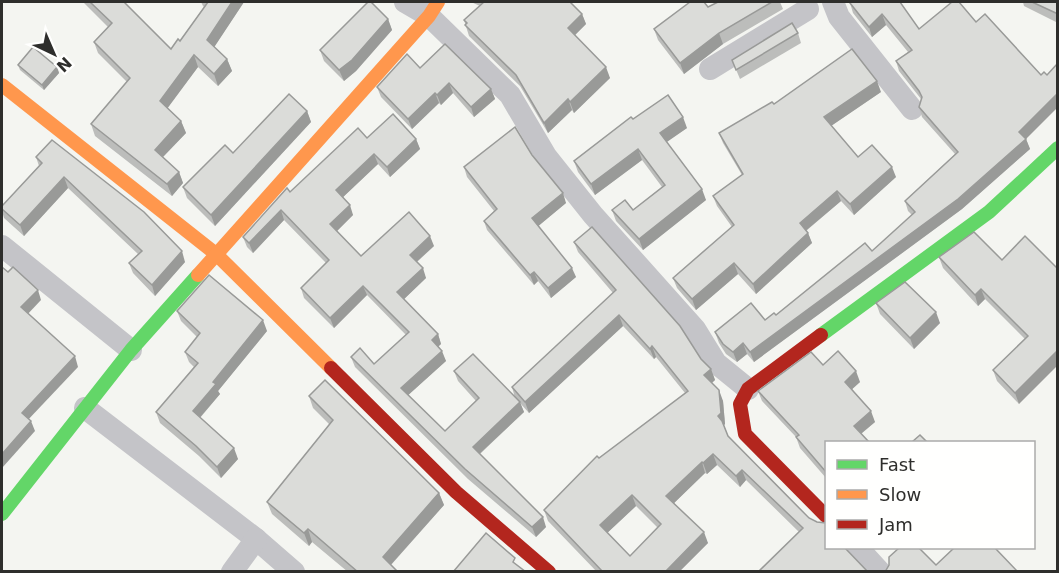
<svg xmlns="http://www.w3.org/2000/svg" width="1059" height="573" font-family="'DejaVu Sans',sans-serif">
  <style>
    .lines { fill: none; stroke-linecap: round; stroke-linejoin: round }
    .street { stroke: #c4c4c8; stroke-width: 22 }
    .fast { stroke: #63d668; stroke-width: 14 }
    .slow { stroke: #ff974d; stroke-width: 14 }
    .jam { stroke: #b3261e; stroke-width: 14 }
    .wall { fill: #bcbdbb; fill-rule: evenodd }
    .shaded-wall { fill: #999a98 }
    .building { fill: #dbdcd9; stroke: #999a98; stroke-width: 1.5; fill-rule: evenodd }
  </style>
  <rect width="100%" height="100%" fill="#f4f5f1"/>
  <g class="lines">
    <!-- street -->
    <g class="street">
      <polyline points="405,2 429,16 510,95 546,156 593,215 695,329 716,363 748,389"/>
      <polyline points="833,2 839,17 912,109"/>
      <polyline points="710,69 808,9"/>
      <polyline points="2,246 131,350"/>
      <polyline points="85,408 256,539 294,572"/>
      <polyline points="858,548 880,572"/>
      <polyline points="232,572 256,539"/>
    </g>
    <!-- fast -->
    <g class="fast">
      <polyline points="821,335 989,212 1058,148"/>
      <polyline points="2,514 131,350 198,275"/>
    </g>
    <!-- slow -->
    <g class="slow">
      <polyline points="2,85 216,254 331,368"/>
      <polyline points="198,275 429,16 438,2"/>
    </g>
    <!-- jam -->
    <g class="jam">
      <polyline points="821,335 748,389 740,404 745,434 826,516"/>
      <polyline points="331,368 456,492 549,572"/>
    </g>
  </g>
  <!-- wall -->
  <g class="wall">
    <polygon points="83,2 124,2 171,49 180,41 204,7 203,6 201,2 244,2 214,47 227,59 232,71 218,86 198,67 167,108 181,121 186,133 163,157 179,172 183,183 172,196 95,136 91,124 127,82 98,53 94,42 108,27"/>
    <polygon points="471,2 570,2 582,14 586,24 575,35 610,78 574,113 572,110 548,133 520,86 469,36 464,20 480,6"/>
    <polygon points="718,2 780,2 783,9 723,44 684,74 658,40 654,29 708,7"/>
    <polygon points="1023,2 1058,2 1058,23 1024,6"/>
    <polygon points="850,3 919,29 1026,139 1030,149 962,209 754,362 747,354 737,362 726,354 719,343 715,332 765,320 776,315 872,251 912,215 908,211 905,201 955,154 922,117 919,107 921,99 899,71 896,61 908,52 886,25 872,37 853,13"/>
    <polygon points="388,19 392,30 356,71 344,81 324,61 320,50"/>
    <polygon points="798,33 801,43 740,79 732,60"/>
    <polygon points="18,65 57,67 59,73 44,90 20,70"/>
    <polygon points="420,68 491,89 495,99 474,117 453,93 441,105 439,103 412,129 381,97 377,87"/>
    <polygon points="881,92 831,126 858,157 896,177 854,215 841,201 806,231 808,233 812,243 756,294 738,274 696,310 677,288 673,278 732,227 717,206 713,196 742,175 723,143 719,133 774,104"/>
    <polygon points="307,111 311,122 215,226 187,198 183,187 233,153"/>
    <polygon points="633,119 687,128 666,142 706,200 643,250 616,221 612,210 633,210 662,187 642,160 595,195 578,172 574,161"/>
    <path d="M 367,138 L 416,139 L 420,149 L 390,177 L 378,164 L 343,197 L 353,215 L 337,231 L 361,256 L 434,246 L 417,262 L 426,278 L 404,299 L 438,334 L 441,344 L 438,347 L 446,361 L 408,395 L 445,431 L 476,401 L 458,381 L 454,371 L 515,398 L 512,387 L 613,293 L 578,252 L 574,242 L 711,369 L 715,380 L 712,383 L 723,401 L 725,424 L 724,425 L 728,436 L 809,518 L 817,522 L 799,532 L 746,480 L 740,487 L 717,465 L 707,474 L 705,473 L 674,503 L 708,543 L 679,572 L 597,572 L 548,521 L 544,510 L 599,458 L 685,393 L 656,357 L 654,359 L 623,326 L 529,413 L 520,403 L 524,412 L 480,454 L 546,527 L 536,537 L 468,479 L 355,367 L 351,357 L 374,364 L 406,335 L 367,295 L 334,328 L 304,298 L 301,288 L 326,263 L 284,220 L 253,253 L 247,247 L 243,237 L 290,192 ZM 636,506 L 658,528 L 630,556 L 607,533 Z"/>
    <polygon points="532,155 566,203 538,226 576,277 551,298 538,281 534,285 487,230 484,221 494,211 467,177 464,167"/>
    <polygon points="36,157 185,262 155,296 133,273 129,263 138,254 68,188 24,236 4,218 2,211 2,206 39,166"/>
    <polygon points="939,257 1002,260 1058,269 1019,404 997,381 993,370 1025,339 985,299 978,306 943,268"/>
    <polygon points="876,303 940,323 914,349 880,314"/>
    <polygon points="177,311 267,331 218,391 220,394 200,418 238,459 221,478 199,456 160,423 156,412 194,367 189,362 185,352 197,337 181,321"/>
    <polygon points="823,365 860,382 852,389 875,422 861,434 826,442 826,478 800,448 796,437 762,401 758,391"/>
    <polygon points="309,396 439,493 444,505 391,565 398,572 348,572 312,542 309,546 272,514 267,502 330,425 313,408"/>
  </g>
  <!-- shaded-wall -->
  <g class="shaded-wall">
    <polygon points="232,2 244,2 211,52 207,40"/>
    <polygon points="582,14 586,24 572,38 568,28"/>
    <polygon points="882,14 886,25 872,37 869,27"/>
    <polygon points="388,19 392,30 356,71 344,81 339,70"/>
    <polygon points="719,33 723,44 684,74 680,63"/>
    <polygon points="194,55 198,67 164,113 160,101"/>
    <polygon points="227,59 232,71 218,86 214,74"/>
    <polygon points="57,67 59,73 44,90 42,85"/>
    <polygon points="606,67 610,78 574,113 570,102"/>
    <polygon points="877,81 881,92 828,128 824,117"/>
    <polygon points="449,83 453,93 441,105 437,95"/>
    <polygon points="491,89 495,99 474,117 471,107"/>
    <polygon points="435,93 439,103 412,129 408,119"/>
    <polygon points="1058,93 1058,107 1023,142 1019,132"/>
    <polygon points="568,99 572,110 548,133 544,123"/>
    <polygon points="307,111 311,122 215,226 211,215"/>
    <polygon points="683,117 687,128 664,144 660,133"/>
    <polygon points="181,121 186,133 159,161 155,150"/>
    <polygon points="416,139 420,149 390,177 387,167"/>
    <polygon points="1026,139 1030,149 962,209 754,362 750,352"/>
    <polygon points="638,149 642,160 595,195 591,184"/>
    <polygon points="374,154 378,164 340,200 336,190"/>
    <polygon points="892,167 896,177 854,215 850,204"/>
    <polygon points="179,172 183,183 172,196 167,184"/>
    <polygon points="64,177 68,188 24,236 20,225"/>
    <polygon points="702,189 706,200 643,250 639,239"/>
    <polygon points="837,191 841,201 803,233 800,223"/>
    <polygon points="563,193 566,203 536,228 532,218"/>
    <polygon points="350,205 353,215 334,234 330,224"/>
    <polygon points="281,210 284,220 253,253 249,243"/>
    <polygon points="808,233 812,243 756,294 753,284"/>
    <polygon points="430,236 434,246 413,265 410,255"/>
    <polygon points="182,251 185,262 155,296 152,285"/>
    <polygon points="734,263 738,274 696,310 692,299"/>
    <polygon points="423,268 426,278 401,302 397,292"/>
    <polygon points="572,268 576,277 551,298 548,288"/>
    <polygon points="534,272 538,281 534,285 530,275"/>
    <polygon points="363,286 367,295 334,328 330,318"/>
    <polygon points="981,289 985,299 978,306 975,295"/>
    <polygon points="38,290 41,300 25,317 21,307"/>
    <polygon points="936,312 940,323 914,349 910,338"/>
    <polygon points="619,315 623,326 529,413 525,402"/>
    <polygon points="263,320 267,331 218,391 220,394 196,422 193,411 213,382"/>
    <polygon points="438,334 441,344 435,349 432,340"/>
    <polygon points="743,343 747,354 737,362 733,352"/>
    <polygon points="652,346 656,357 654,359 650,349"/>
    <polygon points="1058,350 1058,365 1019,404 1015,393"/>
    <polygon points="442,351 446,361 405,398 401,388"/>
    <polygon points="75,356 78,367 25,423 22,413"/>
    <polygon points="711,369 715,380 708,386 704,375"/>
    <polygon points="856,371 860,382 849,392 845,382"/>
    <polygon points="719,390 723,401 725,424 722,427 718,416"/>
    <polygon points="520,402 524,412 476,457 473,447"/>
    <polygon points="871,411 875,422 857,437 854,426"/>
    <polygon points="31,421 35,431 2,468 2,454"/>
    <polygon points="234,448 238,459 221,478 217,467"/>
    <polygon points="713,454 717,465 707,474 703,463"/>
    <polygon points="702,462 705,473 670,507 666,496"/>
    <polygon points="742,470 746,480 740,487 736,476"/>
    <polygon points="439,493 444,505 387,569 383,557"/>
    <polygon points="632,495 636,506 604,536 600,525"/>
    <polygon points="543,517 546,527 536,537 532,527"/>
    <polygon points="308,529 312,542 309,546 304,533"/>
    <polygon points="704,532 708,543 679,572 665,572"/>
  </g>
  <!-- building -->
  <g class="building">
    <polygon points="90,2 124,2 171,49 178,39 180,41 208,2 232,2 207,40 227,59 214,74 194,55 160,101 181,121 155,150 179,172 167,184 91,124 130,78 94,42 112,23"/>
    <polygon points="368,2 371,2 388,19 352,60 339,70 320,50"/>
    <polygon points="484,2 570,2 582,14 568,28 606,67 570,102 568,99 544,123 516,75 465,25 467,23 464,20"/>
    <polygon points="690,2 704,2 708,7 718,2 772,2 719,33 680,63 654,29"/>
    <polygon points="851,2 900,2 919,29 952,2 959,2 976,22 985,14 1041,75 1044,72 1047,75 1058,63 1058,93 1019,132 1026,139 958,199 750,352 743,343 733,352 723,344 715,332 751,303 765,320 774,313 776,315 865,243 872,251 915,212 905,201 958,152 919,107 922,97 919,91 896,61 912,50 882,14 869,27 850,3"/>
    <polygon points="1032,2 1058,2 1058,14"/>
    <polygon points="792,23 798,33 736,70 732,60"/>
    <polygon points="445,44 491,89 471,107 449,83 437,95 435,93 408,119 377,87 407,54 420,68"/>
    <polygon points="33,47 57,67 42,85 18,65"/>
    <polygon points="852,49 877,81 824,117 858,157 872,145 892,167 850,204 837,191 800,223 808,233 753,284 734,263 692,299 673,278 734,225 713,196 743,174 719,133 772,102 774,104"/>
    <polygon points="289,94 307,111 211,215 183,187 225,145 233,153"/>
    <polygon points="668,95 683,117 660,133 702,189 639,239 612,210 625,200 633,210 665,185 638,149 591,184 574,161 631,117 633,119"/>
    <polygon points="393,114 416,139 387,167 374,154 336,190 350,205 330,224 361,256 409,212 430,236 410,255 423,268 397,292 438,334 432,340 442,351 401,388 445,431 479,398 454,371 473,354 520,402 473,447 543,517 532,527 465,469 351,357 360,348 374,364 409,332 363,286 330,318 301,288 329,260 281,210 249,243 243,237 287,188 290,192 358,128 367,138"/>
    <polygon points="515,127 532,155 563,193 532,218 572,268 548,288 534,272 530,275 484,221 497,209 464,167"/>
    <polygon points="52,140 144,212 182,251 152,285 129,263 142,251 64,177 20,225 2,209 2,206 42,163 36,157"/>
    <path d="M 592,227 L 680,326 L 701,359 L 711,369 L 704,375 L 719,390 L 721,413 L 718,416 L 722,421 L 728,436 L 809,518 L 817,522 L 826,523 L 826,548 L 845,548 L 868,572 L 758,572 L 803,528 L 742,470 L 736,476 L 713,454 L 703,463 L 702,462 L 666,496 L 704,532 L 665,572 L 603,572 L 544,510 L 597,456 L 599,458 L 688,391 L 652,346 L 650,349 L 619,315 L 525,402 L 512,387 L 616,290 L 574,242 ZM 632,495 L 661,524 L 630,556 L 600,525 Z"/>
    <polygon points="974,232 1002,260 1025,236 1058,269 1058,350 1015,393 993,370 1028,336 981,289 975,295 939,257"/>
    <polygon points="2,267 8,272 13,267 38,290 21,307 75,356 22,413 31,421 2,454"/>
    <polygon points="209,275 263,320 213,382 216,384 193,411 234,448 217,467 196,446 156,412 198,363 185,352 200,333 177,311"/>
    <polygon points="905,282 936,312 910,338 876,303"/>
    <polygon points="838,351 856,371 845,382 871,411 854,426 869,442 826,442 826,472 796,437 799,435 758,391 811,352 823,365"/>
    <polygon points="325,380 439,493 383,557 398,572 358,572 308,529 304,533 267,502 333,420 309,396"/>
    <polygon points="920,435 927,442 912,442"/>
    <polygon points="486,533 515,558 513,562 526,572 453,572"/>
    <polygon points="899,548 919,548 936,565 954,548 995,548 1018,572 885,572 889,565 889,557"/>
  </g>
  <!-- border -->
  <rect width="1059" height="573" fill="none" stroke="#2e2e2c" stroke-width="6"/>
  <!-- legend -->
  <rect x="825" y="441" width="210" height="108" fill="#fffffe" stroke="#ababaa" stroke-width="1.5"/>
  <rect x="837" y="460" width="30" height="9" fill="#63d668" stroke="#ababaa" stroke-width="1.5"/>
  <text x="879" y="471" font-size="18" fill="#2e2e2c">Fast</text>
  <rect x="837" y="490" width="30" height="9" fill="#ff974d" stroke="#ababaa" stroke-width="1.5"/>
  <text x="879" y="501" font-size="18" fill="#2e2e2c">Slow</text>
  <rect x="837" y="520" width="30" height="9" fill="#b3261e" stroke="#ababaa" stroke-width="1.5"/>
  <text x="879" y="531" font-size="18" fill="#2e2e2c">Jam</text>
  <!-- north arrow -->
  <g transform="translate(54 54) rotate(136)" stroke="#fffffe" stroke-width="4.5" paint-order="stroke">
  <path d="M0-4.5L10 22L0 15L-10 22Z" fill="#2e2e2c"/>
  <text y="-9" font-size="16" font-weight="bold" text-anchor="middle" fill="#2e2e2c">N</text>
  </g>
</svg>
